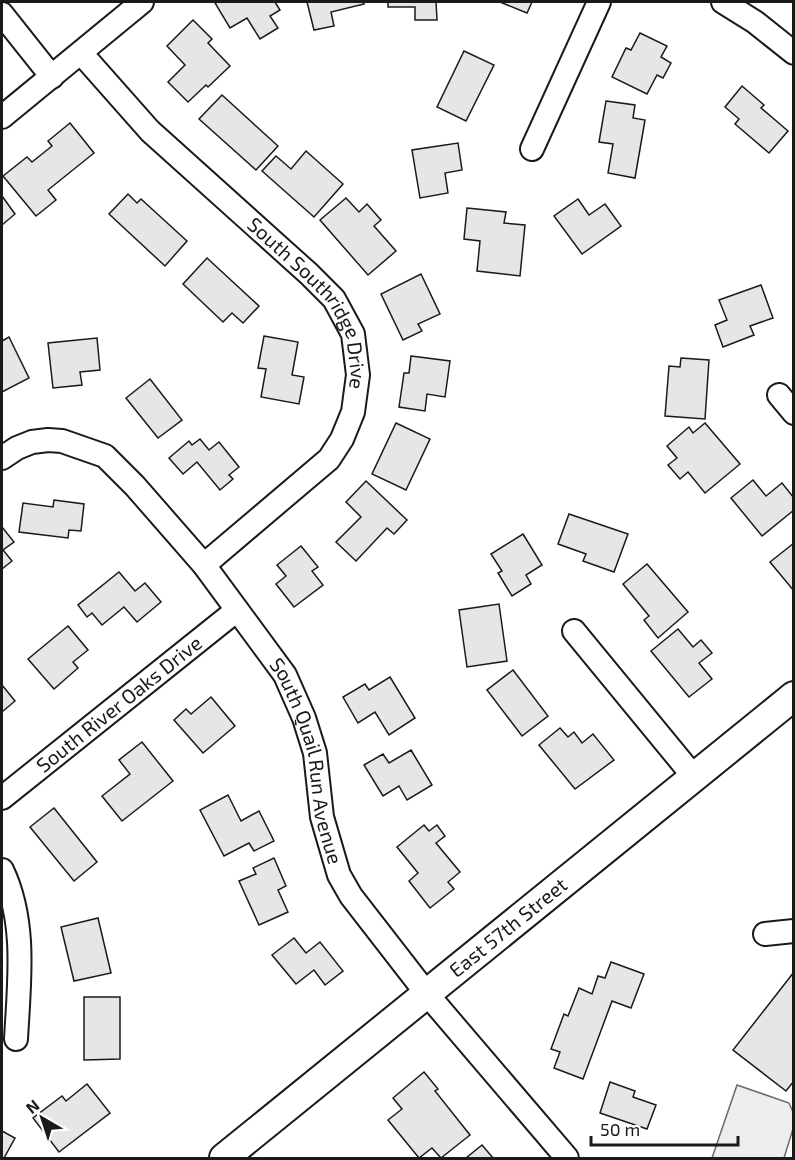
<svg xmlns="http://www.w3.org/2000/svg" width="795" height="1160" font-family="'Exo 2',sans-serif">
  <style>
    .parking { fill: #ededed; stroke: #6a6a6a; stroke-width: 1.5 }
    .building { fill: #e6e6e6; stroke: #1a1a1a; stroke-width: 1.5 }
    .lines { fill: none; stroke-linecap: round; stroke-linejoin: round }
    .minor-casing { stroke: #1a1a1a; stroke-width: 26 }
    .major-casing { stroke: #1a1a1a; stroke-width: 32 }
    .minor { stroke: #fff; stroke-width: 22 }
    .major { stroke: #fff; stroke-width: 28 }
    .labels { text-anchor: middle; stroke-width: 4.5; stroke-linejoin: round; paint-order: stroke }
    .street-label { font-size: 20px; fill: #1a1a1a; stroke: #fff }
  </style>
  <rect width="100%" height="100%" fill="#fff"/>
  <!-- parking -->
  <polygon class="parking" points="737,1085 789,1103 793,1112 793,1129 784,1158 712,1158"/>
  <!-- building -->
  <g class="building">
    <polygon points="218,2 275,2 280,10 270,16 278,28 260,39 247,18 230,28 215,3"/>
    <polygon points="307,2 363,2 364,4 331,12 334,26 314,30"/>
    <polygon points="388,2 436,2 437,20 415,20 415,7 388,7"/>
    <polygon points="500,2 532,2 527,13"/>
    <polygon points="193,20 212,39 208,43 230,66 208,87 206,85 188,102 168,82 185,65 167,46"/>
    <polygon points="640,33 667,46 661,57 671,63 663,78 657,75 647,94 612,77 626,48 631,50"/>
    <polygon points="464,51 494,65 466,121 437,107"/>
    <polygon points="742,86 764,105 761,108 788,131 769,153 735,124 739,119 725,107"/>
    <polygon points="222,95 278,146 256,170 199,119"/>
    <polygon points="606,101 635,105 633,118 645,120 635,178 608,173 613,144 599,142"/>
    <polygon points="70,123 94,153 48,190 56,200 36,216 3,176 27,157 32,162 52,146 48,141"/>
    <polygon points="458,143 462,170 445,173 448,193 420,198 412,150"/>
    <polygon points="306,151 343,184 314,217 262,171 276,156 291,169"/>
    <polygon points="128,194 137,203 141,199 187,241 165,266 109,214"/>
    <polygon points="2,196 15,214 2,225"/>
    <polygon points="346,198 359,212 367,204 381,220 374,226 396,251 368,275 320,220"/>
    <polygon points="578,199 589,215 605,204 621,226 582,254 554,216"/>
    <polygon points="467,208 506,212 504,223 525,225 520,276 477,271 480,241 464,239"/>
    <polygon points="207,258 259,306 243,323 232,313 223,322 183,284"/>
    <polygon points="421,274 440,314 418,324 422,331 403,340 381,294"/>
    <polygon points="761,285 773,318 750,326 754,335 723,347 715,325 727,320 719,300"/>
    <polygon points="264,336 298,342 292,375 304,377 299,404 261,397 266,369 258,368"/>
    <polygon points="9,337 29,378 2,392 2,341"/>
    <polygon points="97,338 100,370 80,372 82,385 53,388 48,343"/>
    <polygon points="411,356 450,361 445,397 427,394 425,411 399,407 404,373 409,373"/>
    <polygon points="681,358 709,360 705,419 665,416 669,366 680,367"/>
    <polygon points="150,379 182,420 158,438 126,398"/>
    <polygon points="396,423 430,439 406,490 372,474"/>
    <polygon points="705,423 740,464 705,493 688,472 680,479 668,465 677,458 667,446 689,427 693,433"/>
    <polygon points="200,439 209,450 219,442 239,467 229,475 233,479 220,490 197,462 183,474 169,458 189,441 192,445"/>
    <polygon points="753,480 766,496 782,483 794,498 794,510 762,536 731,498"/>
    <polygon points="366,481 407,520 394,534 387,528 356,561 336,542 361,517 346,502"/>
    <polygon points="54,500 84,504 81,531 69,530 68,538 19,532 23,503 53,507"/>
    <polygon points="569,514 628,534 614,572 583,561 586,554 558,544"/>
    <polygon points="2,527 14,542 3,550 12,561 2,569"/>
    <polygon points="523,534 542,565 526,575 531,584 512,596 498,573 502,571 491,554"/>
    <polygon points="794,543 794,591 770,562"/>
    <polygon points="301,546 318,567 312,571 323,585 294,607 276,584 286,576 277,565"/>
    <polygon points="647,564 688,612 658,638 644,620 649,616 623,584"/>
    <polygon points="119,572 135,591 145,583 161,602 137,622 124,607 102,625 92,613 87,617 78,605"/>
    <polygon points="499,604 507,661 467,667 459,610"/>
    <polygon points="68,626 88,650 73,662 78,668 54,689 28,659"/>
    <polygon points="678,629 693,647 701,640 712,653 699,663 712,679 689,697 651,651"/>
    <polygon points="513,670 548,716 522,736 487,690"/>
    <polygon points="390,677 415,718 389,735 375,712 358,723 343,697 365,684 369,690"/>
    <polygon points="2,685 15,701 2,712"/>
    <polygon points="211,697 235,726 203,753 174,720 186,709 191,714"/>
    <polygon points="560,728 568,737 574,732 582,743 593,734 614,760 575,789 539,745"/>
    <polygon points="142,742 173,781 122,821 102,796 130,774 119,760"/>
    <polygon points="411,750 432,785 407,800 399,786 383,796 364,765 383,754 389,763"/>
    <polygon points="228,795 241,821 259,811 274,841 254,851 249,843 224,856 200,810"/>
    <polygon points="54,808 97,862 74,881 30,827"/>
    <polygon points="424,825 429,831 437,825 445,836 436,843 460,872 448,882 454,889 430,908 409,881 418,873 397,847"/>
    <polygon points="274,858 286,886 278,890 288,912 259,925 239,881 256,874 253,868"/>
    <polygon points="98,918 111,973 74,981 61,927"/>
    <polygon points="294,938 306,953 320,942 343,971 325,985 314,970 296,984 272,955"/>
    <polygon points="611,962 644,974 631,1008 612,1001 583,1079 554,1068 560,1052 551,1049 564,1014 568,1016 579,988 592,994 598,976 605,978"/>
    <polygon points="794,972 794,1081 786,1091 733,1050"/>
    <polygon points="84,997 120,997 120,1059 84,1060"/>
    <polygon points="424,1072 438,1089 435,1091 470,1135 441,1158 432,1148 419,1158 388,1120 402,1109 393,1098"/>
    <polygon points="610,1082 635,1091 633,1097 656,1105 647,1129 600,1113"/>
    <polygon points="87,1084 110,1113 59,1152 33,1118 62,1096 66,1101"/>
    <polygon points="2,1131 15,1138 4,1158 2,1158"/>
    <polygon points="482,1145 493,1158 466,1158"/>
  </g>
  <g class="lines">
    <defs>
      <g id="minor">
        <polyline points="723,2 755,22 794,53"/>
        <polyline points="2,14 52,77"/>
        <path id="s1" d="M 81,53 L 150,131 L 309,274 L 334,299 L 353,334 L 358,375 L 353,412 L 342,439 L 329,459 L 204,565"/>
        <polyline points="2,117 142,2"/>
        <polyline points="532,149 599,2"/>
        <polyline points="779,395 794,413"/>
        <path id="s2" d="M 2,458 L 17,448 L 32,442 L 48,440 L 62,441 L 105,456 L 135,486 L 204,565 L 285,675 L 304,718 L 315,753 L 322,817 L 339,875 L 351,896 L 427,994 L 567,1158"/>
        <polyline points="574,631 694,777"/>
        <path id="s3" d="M 2,798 L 237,610"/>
        <path d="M 2,870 C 27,922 19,983 16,1039"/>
        <polyline points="765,934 794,931"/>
      </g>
      <g id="major">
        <path id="s4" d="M 224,1158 L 794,696"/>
      </g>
    </defs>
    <!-- minor casing -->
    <use href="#minor" class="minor-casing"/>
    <!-- major casing -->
    <use href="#major" class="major-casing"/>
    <!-- minor -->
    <use href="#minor" class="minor"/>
    <!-- major -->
    <use href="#major" class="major"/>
  </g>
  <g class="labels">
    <!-- street labels -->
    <g class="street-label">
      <text dy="7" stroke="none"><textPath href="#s1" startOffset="344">South Southridge Drive</textPath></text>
      <text dy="7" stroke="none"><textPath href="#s3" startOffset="150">South River Oaks Drive</textPath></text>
      <text dy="7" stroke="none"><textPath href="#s2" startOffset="483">South Quail Run Avenue</textPath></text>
      <text dy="7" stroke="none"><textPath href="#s4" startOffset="366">East 57th Street</textPath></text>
    </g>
  </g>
  <!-- border -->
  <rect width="795" height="1160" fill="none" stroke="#1a1a1a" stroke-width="6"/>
  <!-- north arrow -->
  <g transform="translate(42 1118) rotate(321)" stroke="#ffffff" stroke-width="4.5" paint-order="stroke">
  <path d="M0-4.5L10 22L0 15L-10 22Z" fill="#1a1a1a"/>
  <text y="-9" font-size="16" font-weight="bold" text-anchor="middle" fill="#1a1a1a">N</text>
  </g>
  <!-- scale -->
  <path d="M591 1136v9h147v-9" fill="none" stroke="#1a1a1a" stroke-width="3"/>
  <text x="600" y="1136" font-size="18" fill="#1a1a1a" stroke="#ffffff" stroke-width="4.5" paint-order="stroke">50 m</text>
</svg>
